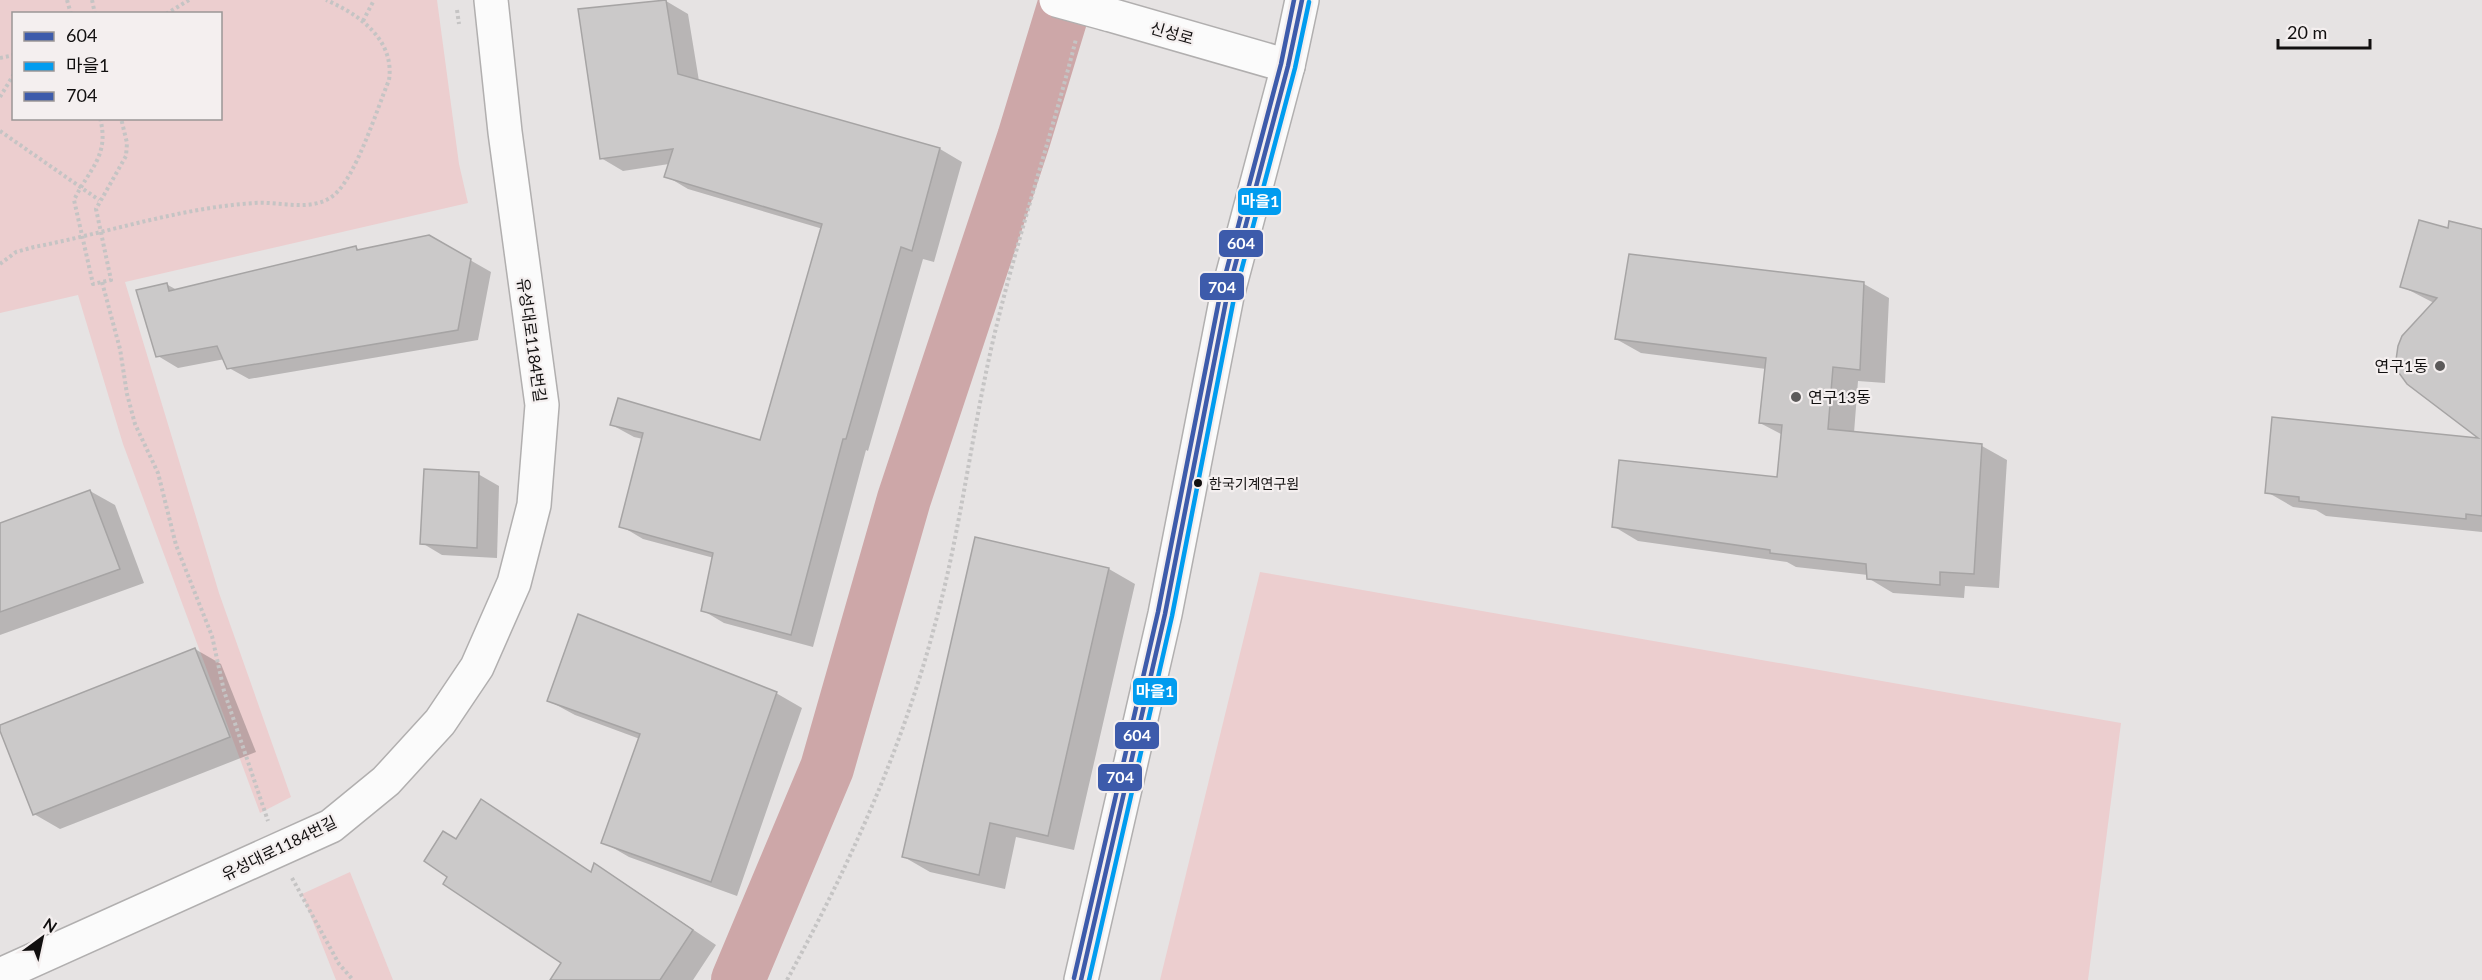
<svg xmlns="http://www.w3.org/2000/svg" width="2482" height="980" font-family="Lato,'Noto Sans KR',sans-serif">
  <style>
    .green { fill: #eccecf; fill-rule: evenodd }
    .shadow { fill: #0003 }
    .lines { fill: none; stroke-linecap: round; stroke-linejoin: round }
    .river { stroke: #cda7a8; stroke-width: 54 }
    .building { fill: #cbc9c9; stroke: #a6a4a4; stroke-width: 1.5 }
    .street-casing { stroke: #b1afaf; stroke-width: 36 }
    .secondary-casing { stroke: #b1afaf; stroke-width: 36 }
    .path { stroke: #c5c4c4; stroke-width: 4; stroke-dasharray: 3 3; stroke-linecap: butt }
    .street { stroke: #fbfbfb; stroke-width: 33 }
    .secondary { stroke: #fbfbfb; stroke-width: 33 }
    .secondary-bridge-casing { stroke: #b1afaf; stroke-width: 36; stroke-linecap: butt }
    .secondary-bridge { stroke: #fbfbfb; stroke-width: 33 }
    .bus-1-casing { stroke: #f4efef; stroke-width: 9 }
    .bus-2-casing { stroke: #f4efef; stroke-width: 9 }
    .bus-3-casing { stroke: #f4efef; stroke-width: 9 }
    .bus-1 { stroke: #3d5bab; stroke-width: 4.5 }
    .bus-2 { stroke: #019cef; stroke-width: 4.5 }
    .bus-3 { stroke: #3d5bab; stroke-width: 4.5 }
    .poi-dot { fill: #5c5a5a; stroke: #f4efef; stroke-width: 2 }
    .bus-dot { fill: #121010; stroke: #f4efef; stroke-width: 2 }
    .labels { text-anchor: middle; stroke-width: 4.5; stroke-linejoin: round; paint-order: stroke }
    .bus-label { font-size: 14px; fill: #121010; stroke: #f4efef; text-anchor: start }
    .street-label { font-size: 16px; fill: #121010; stroke: #f4efef }
    .poi-label { font-size: 16px; fill: #121010; stroke: #f4efef; text-anchor: end }
    .line-badge { stroke: #f4efef; stroke-width: 2 }
    .badge-label { font-size: 16px; text-anchor: middle; font-weight: bold; fill: #fff }
  </style>
  <rect width="100%" height="100%" fill="#e6e3e3"/>
  <!-- green -->
  <g class="green">
    <path d="M 0,0 L 437,0 L 459,164 L 468,203 L 125,282 L 219,593 L 291,797 L 260,813 L 123,444 L 78,295 L 0,313 ZM 14,14 L 220,14 L 220,118 L 14,118 Z"/>
    <polygon points="1260,572 2121,723 2088,980 1160,980"/>
    <polygon points="350,872 393,980 336,980 302,894"/>
  </g>
  <!-- shadow -->
  <g class="shadow">
    <polygon points="666,1 688,14 699,81 940,149 962,162 934,262 923,259 868,451 866,450 813,647 724,623 702,610 714,558 643,539 621,526 643,439 634,437 612,425 761,441 823,229 688,189 666,176 669,164 623,171 601,158"/>
    <polygon points="2450,230 2482,231 2482,439 2434,303 2401,286"/>
    <polygon points="356,248 361,250 470,260 491,272 478,340 249,379 229,368 225,359 178,368 158,356 166,284 177,290"/>
    <polygon points="1630,256 1864,284 1889,298 1885,383 1858,381 1854,433 1982,446 2007,460 1999,588 1965,586 1964,598 1893,593 1868,578 1868,575 1796,567 1787,562 1638,541 1613,526 1778,479 1783,435 1760,423 1766,369 1641,353 1616,339"/>
    <polygon points="2482,440 2482,532 2326,516 2316,510 2293,507 2267,492"/>
    <polygon points="478,474 499,486 497,558 442,555 422,543"/>
    <polygon points="90,491 115,505 144,583 0,635 0,525"/>
    <polygon points="1109,569 1135,584 1074,850 1016,837 1005,889 930,872 904,857"/>
    <polygon points="195,649 221,664 256,752 60,829 34,814 0,726"/>
    <polygon points="776,693 802,708 737,896 629,857 603,842 640,739 575,715 549,701"/>
    <polygon points="481,801 592,873 595,865 618,879 716,945 693,980 552,980 563,963 449,877 456,840"/>
  </g>
  <g class="lines">
    <!-- river -->
    <polyline class="river" points="738,980 827,768 904,499 1024,138 1066,0"/>
  </g>
  <!-- building -->
  <g class="building">
    <polygon points="666,0 678,74 940,148 912,251 901,247 846,439 843,439 791,635 701,611 713,553 619,527 643,433 610,425 618,398 760,440 822,224 664,177 673,149 600,159 578,9"/>
    <polygon points="2419,220 2448,228 2449,221 2482,229 2482,516 2466,514 2466,519 2299,501 2299,497 2265,493 2272,417 2478,438 2407,384 2399,373 2396,360 2398,346 2402,336 2437,298 2400,287"/>
    <polygon points="429,235 471,259 458,330 227,369 217,346 156,357 136,290 167,283 169,291 356,246 357,250"/>
    <polygon points="1629,254 1864,282 1860,370 1833,367 1828,429 1982,444 1974,574 1940,572 1940,585 1867,579 1866,564 1770,553 1770,550 1612,527 1619,460 1777,477 1782,425 1759,423 1766,358 1615,339"/>
    <polygon points="424,469 479,472 477,548 420,544"/>
    <polygon points="90,490 120,569 0,612 0,523"/>
    <polygon points="975,537 1109,568 1048,836 990,823 979,875 902,857"/>
    <polygon points="578,614 777,692 711,882 601,843 640,734 547,701"/>
    <polygon points="195,648 230,737 33,815 0,731 0,725"/>
    <polygon points="481,799 591,872 594,863 693,930 660,980 550,980 561,963 443,884 447,877 424,861 443,831 456,839"/>
  </g>
  <g class="lines">
    <defs>
      <polyline id="street" points="0,975 331,826 386,781 440,722 477,667 514,583 534,505 542,405 505,132 491,0"/>
      <g id="secondary">
        <polyline points="1107,14 1288,66"/>
        <polyline points="1081,980 1165,614 1227,296 1288,66 1302,0"/>
      </g>
    </defs>
    <!-- street casing -->
    <use href="#street" class="street-casing"/>
    <!-- secondary casing -->
    <use href="#secondary" class="secondary-casing"/>
    <!-- path -->
    <g class="path">
      <polyline points="67,0 71,14"/>
      <polyline points="92,0 95,14"/>
      <polyline points="457,10 459,24"/>
      <polyline points="166,14 189,0"/>
      <polyline points="363,21 374,0"/>
      <polyline points="0,58 14,55"/>
      <polyline points="0,97 14,74"/>
      <path d="M 100,118 C 110,156 89,169 74,200 L 93,284 L 111,280 L 96,209 L 126,156 L 127,143 L 121,118"/>
      <polyline points="0,131 99,200"/>
      <path d="M 0,264 L 16,252 L 34,247 C 107,233 179,208 254,203 C 279,201 312,213 334,195 C 356,177 377,109 389,80 C 395,40 359,14 326,0"/>
      <polyline points="102,282 120,349 127,394 135,424 158,473 176,545 212,636 224,691 268,821"/>
      <polyline points="292,878 339,964 353,980"/>
      <path d="M 787,980 C 848,868 901,752 934,628 C 963,524 973,416 1000,312 C 1023,220 1053,130 1076,39"/>
    </g>
    <!-- street -->
    <use href="#street" class="street"/>
    <!-- secondary -->
    <use href="#secondary" class="secondary"/>
    <defs>
      <polyline id="secondary-bridge" points="1056,0 1107,14"/>
    </defs>
    <!-- secondary-bridge casing -->
    <use href="#secondary-bridge" class="secondary-bridge-casing"/>
    <!-- secondary-bridge -->
    <use href="#secondary-bridge" class="secondary-bridge"/>
    <defs>
      <polyline id="bus-1" points="1081,980 1165,614 1227,296 1288,66 1302,0"/>
      <polyline id="bus-2" points="1089,980 1172,616 1234,298 1295,68 1309,2"/>
      <polyline id="bus-3" points="1074,978 1158,612 1220,295 1281,64 1294,0"/>
    </defs>
    <!-- bus-1 casing -->
    <use href="#bus-1" class="bus-1-casing"/>
    <!-- bus-2 casing -->
    <use href="#bus-2" class="bus-2-casing"/>
    <!-- bus-3 casing -->
    <use href="#bus-3" class="bus-3-casing"/>
    <!-- bus-1 -->
    <use href="#bus-1" class="bus-1"/>
    <!-- bus-2 -->
    <use href="#bus-2" class="bus-2"/>
    <!-- bus-3 -->
    <use href="#bus-3" class="bus-3"/>
  </g>
  <!-- markers -->
  <g class="poi-dot">
    <circle cx="2440" cy="366" r="6"/>
    <circle cx="1796" cy="397" r="6"/>
  </g>
  <circle class="bus-dot" cx="1198" cy="483" r="5"/>
  <g class="labels">
    <!-- bus labels -->
    <g class="bus-label">
      <text x="1209" y="489">한국기계연구원</text>
    </g>
    <!-- street labels -->
    <g class="street-label">
      <text transform="translate(1172 33) rotate(16)" y="6">신성로</text>
      <text transform="translate(532 340) rotate(82)" y="6">유성대로1184번길</text>
      <text transform="translate(279 848) rotate(-26)" y="6">유성대로1184번길</text>
    </g>
    <!-- poi labels -->
    <g class="poi-label">
      <text x="2428" y="372">연구1동</text>
      <text x="1808" y="403" text-anchor="start">연구13동</text>
    </g>
  </g>
  <g class="line-badge">
    <rect x="1237" y="187" width="45" height="29" rx="6" fill="#019cef"/>
    <rect x="1218" y="229" width="46" height="29" rx="6" fill="#3d5bab"/>
    <rect x="1199" y="272" width="46" height="29" rx="6" fill="#3d5bab"/>
    <rect x="1132" y="677" width="46" height="29" rx="6" fill="#019cef"/>
    <rect x="1114" y="721" width="46" height="29" rx="6" fill="#3d5bab"/>
    <rect x="1097" y="763" width="46" height="29" rx="6" fill="#3d5bab"/>
  </g>
  <g class="badge-label">
    <text x="1260" y="207">마을1</text>
    <text x="1241" y="249">604</text>
    <text x="1222" y="293">704</text>
    <text x="1155" y="697">마을1</text>
    <text x="1137" y="741">604</text>
    <text x="1120" y="783">704</text>
  </g>
  <!-- legend -->
  <rect x="12" y="12" width="210" height="108" fill="#f4efef" stroke="#9a9696" stroke-width="1.5"/>
  <rect x="24" y="32" width="30" height="9" fill="#3d5bab" stroke="#9a9696" stroke-width="1.5"/>
  <text x="66" y="42" font-size="18" fill="#121010">604</text>
  <rect x="24" y="62" width="30" height="9" fill="#019cef" stroke="#9a9696" stroke-width="1.5"/>
  <text x="66" y="72" font-size="18" fill="#121010">마을1</text>
  <rect x="24" y="92" width="30" height="9" fill="#3d5bab" stroke="#9a9696" stroke-width="1.5"/>
  <text x="66" y="102" font-size="18" fill="#121010">704</text>
  <!-- north arrow -->
  <g transform="translate(42 938) rotate(33)" stroke="#f4efef" stroke-width="4.5" paint-order="stroke">
  <path d="M0-4.5L10 22L0 15L-10 22Z" fill="#121010"/>
  <text y="-9" font-size="16" font-weight="bold" text-anchor="middle" fill="#121010">N</text>
  </g>
  <!-- scale -->
  <path d="M2278 39v9h92v-9" fill="none" stroke="#121010" stroke-width="3"/>
  <text x="2287" y="39" font-size="18" fill="#121010" stroke="#f4efef" stroke-width="4.5" paint-order="stroke">20 m</text>
</svg>
